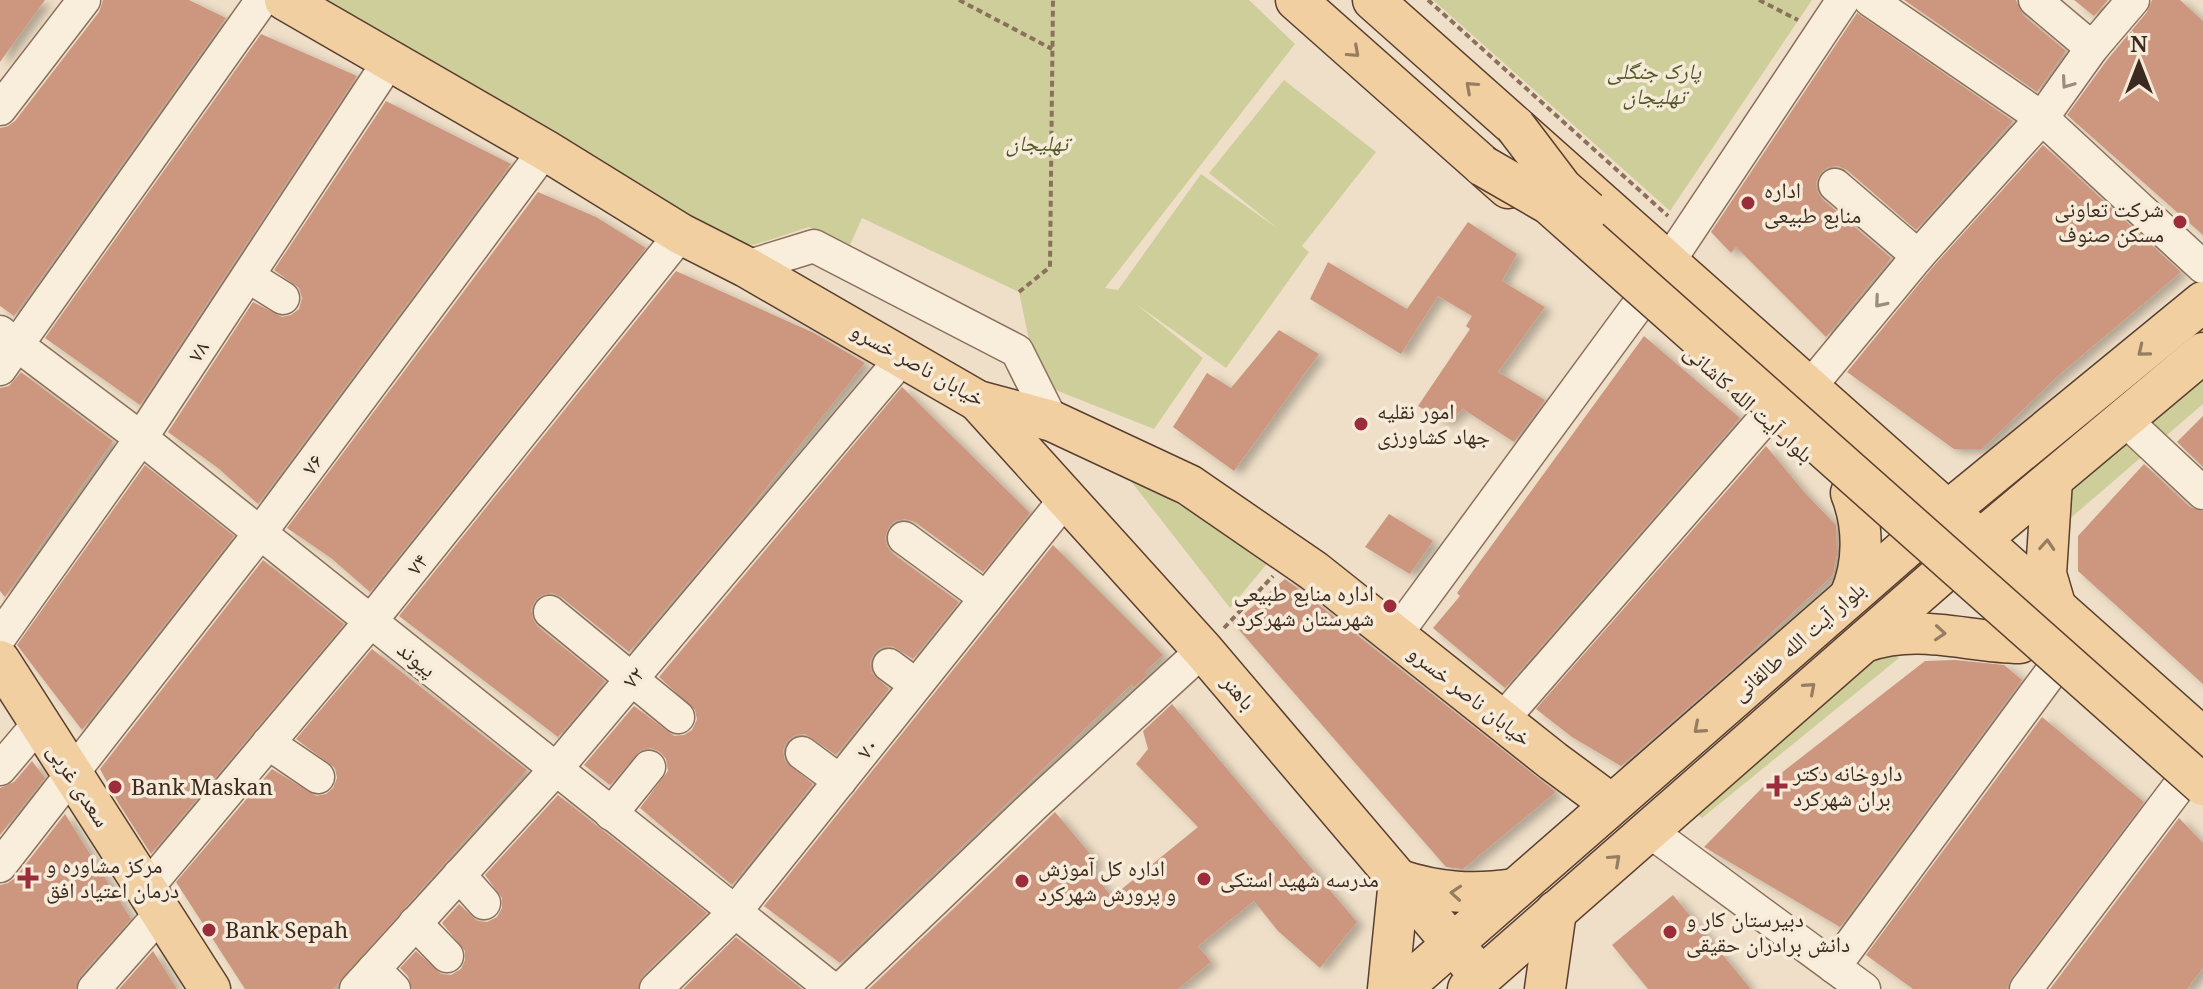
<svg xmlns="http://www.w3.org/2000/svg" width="2203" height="989" font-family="'Noto Serif','Noto Naskh Arabic',serif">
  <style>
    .green { fill: #cece9b }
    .building { fill: #cd967e; filter: url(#shadow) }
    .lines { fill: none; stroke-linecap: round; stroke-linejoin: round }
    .minor-casing { stroke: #8b705c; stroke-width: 35 }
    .major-casing { stroke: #593f30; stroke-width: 43 }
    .path { stroke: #8b705c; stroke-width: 4; stroke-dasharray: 6 4; stroke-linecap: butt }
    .minor { stroke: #f9eddc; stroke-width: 32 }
    .major { stroke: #f1cfa1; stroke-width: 40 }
    .major-bridge-casing { stroke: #593f30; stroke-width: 43; stroke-linecap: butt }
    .major-bridge { stroke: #f1cfa1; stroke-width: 40 }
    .oneway { stroke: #967c60 }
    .oneway2 { stroke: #9a8c7e }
    .poi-dot { fill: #9b2c39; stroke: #f6ead8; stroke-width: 3 }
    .labels { text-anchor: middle; stroke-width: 7; stroke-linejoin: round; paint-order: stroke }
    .park-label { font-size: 22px; font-style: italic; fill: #515827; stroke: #f6ead8 }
    .poi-label { font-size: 22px; fill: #3c2a20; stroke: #f6ead8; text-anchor: start }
    .street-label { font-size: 22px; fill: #3c2a20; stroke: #f6ead8 }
  </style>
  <defs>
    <filter id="shadow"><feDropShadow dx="7" dy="4" stdDeviation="4" flood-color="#0004"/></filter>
  </defs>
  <rect width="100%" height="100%" fill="#efdfc8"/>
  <!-- green -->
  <g class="green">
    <polygon points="302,0 1249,0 1295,44 1105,288 1118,290 1201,174 1277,228 1209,173 1284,80 1376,152 1302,246 1309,252 1226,368 1136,304 1203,358 1154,429 1038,383 1019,292 862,218 850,245 809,227 754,245 681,234"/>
    <polygon points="1433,0 1812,0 1670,211"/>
    <polygon points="2203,369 2203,404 2059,528 2060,489"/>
    <polygon points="1123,471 1270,560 1230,608"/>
    <polygon points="1880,643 1899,658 1702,818 1685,806"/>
  </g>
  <!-- building -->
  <g class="building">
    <polygon points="0,0 45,0 0,62"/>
    <polygon points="103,0 189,0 226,18 14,316 0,306 0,128 8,126 15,121 99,12"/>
    <polygon points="1904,0 2016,0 2023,15 2066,51 2037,92"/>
    <polygon points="2074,0 2108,0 2094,16"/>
    <polygon points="2152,0 2180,0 2203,21 2203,235 2067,115 2107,60 2147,12"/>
    <polygon points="1857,13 2013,121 1916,230 1847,170 1838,166 1829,167 1821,172 1816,182 1817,191 1822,199 1891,258 1826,337 1736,247 1731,253 1711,232"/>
    <polygon points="261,34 357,76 140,405 45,338"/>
    <polygon points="386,101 511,164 258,504 218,468 168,432 253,302 282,317 291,315 299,309 302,298 299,288 274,270"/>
    <polygon points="2043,145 2181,272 2059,375 1982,449 1954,449 1847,372 1932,268"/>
    <polygon points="538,192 596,217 646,248 370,592 331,558 287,528"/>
    <polygon points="1468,222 1517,254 1502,281 1545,307 1498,372 1545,400 1514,442 1463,409 1447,423 1418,406 1470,329 1466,326 1472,316 1438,296 1401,354 1310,299 1328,262 1407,309"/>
    <polygon points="676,271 814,333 865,363 740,521 629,652 561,597 552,593 543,595 536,599 531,610 533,619 537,626 605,681 558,737 399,616"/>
    <polygon points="1279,330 1319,354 1234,471 1173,427 1207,373 1231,388"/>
    <polygon points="1644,336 1740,418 1505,688 1433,628 1460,596 1457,593"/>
    <polygon points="21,372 113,441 5,597 0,591 0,388 9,386"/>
    <polygon points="902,387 1030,513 983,572 915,522 905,519 896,521 889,526 885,537 887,546 892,553 959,602 913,659 892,646 882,647 874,653 870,662 871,672 889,689 836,755 805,734 795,735 787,741 783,750 785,761 813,784 732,885 640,808 668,771 666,759 660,752 651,748 641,750 610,785 584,765 634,706 674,736 684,735 692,730 697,719 695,710 659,677"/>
    <polygon points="2203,416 2203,467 2177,442"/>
    <polygon points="1766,446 1805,493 1836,525 1837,554 1833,575 1736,666 1621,766 1572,737 1536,709"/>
    <polygon points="2144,464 2190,507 2203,511 2203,684 2078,571 2078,536"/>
    <polygon points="145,465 234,536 82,730 17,645"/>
    <polygon points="1389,514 1433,541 1410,574 1365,547"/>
    <polygon points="1053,545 1163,655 1145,672 1148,675 1133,688 1132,684 840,963 764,906"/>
    <polygon points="263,560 344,624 151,854 119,804 100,769"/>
    <polygon points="1285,579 1300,590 1556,792 1463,869 1446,867 1233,623"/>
    <polygon points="372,649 527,770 333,989 245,989 176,882 272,769 316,796 326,794 333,788 337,778 335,768 296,739"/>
    <polygon points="1955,660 2004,665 2022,680 1840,927 1704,847 1762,788 1925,661"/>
    <polygon points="1172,704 1357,922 1320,968 1278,931 1254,901 1198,946 1211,962 1178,989 869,989 1055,812 1097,862 1089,868 1112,897 1198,827 1136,764 1148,749 1143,731"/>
    <polygon points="2042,717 2144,802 2011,978 2007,989 1913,989 1866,955"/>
    <polygon points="32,761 45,778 0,835 0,788 14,782"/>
    <polygon points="558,795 707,913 643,975 638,989 412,989 408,976 400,968 416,951 441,974 451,975 461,969 465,960 465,951 442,923 459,904 477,921 487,922 497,917 502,908 502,898 485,875"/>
    <polygon points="65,814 131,919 80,976 76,989 0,989 0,885 8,883 15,878"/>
    <polygon points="2179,818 2203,843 2203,968 2187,989 2050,989"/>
    <polygon points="1673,895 1751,989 1648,989 1612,945"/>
    <polygon points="736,937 802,989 683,989"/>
    <polygon points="153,951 177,989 119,989"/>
  </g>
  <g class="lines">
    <defs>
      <g id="minor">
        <polyline points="1870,0 2042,118 2203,267"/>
        <polyline points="2035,0 2092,48"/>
        <polyline points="0,109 84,0"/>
        <polyline points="1835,185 1918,256"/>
        <polyline points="1667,264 1843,0"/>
        <polyline points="746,267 814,246 1017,351 1052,421"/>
        <polyline points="248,276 283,298"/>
        <polyline points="0,332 141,438 832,989"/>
        <polyline points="0,369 262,0"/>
        <polyline points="1808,389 1918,256 2042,118 2092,48 2133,0"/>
        <polyline points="2124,419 2203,493"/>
        <polyline points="904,538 986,598"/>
        <polyline points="550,612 678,717"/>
        <polyline points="1395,636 1639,304"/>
        <polyline points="0,637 141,438 390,60"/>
        <polyline points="889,665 916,685"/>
        <polyline points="1502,720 1766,417"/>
        <polyline points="268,743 318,777"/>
        <polyline points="802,753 840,781"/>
        <polyline points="0,769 39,723"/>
        <polyline points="611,814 649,767"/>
        <polyline points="1648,830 1864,989"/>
        <polyline points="0,866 260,533 545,150"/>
        <polyline points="459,875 484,903"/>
        <polyline points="146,889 370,622 681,234"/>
        <polyline points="415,923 447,956"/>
        <polyline points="1834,967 2052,671"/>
        <polyline points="374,969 394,989"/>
        <polyline points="94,989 161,913"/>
        <polyline points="356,989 555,770 903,357"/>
        <polyline points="656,989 734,913 1067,497"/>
        <polyline points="841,989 1035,804 1203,650"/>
        <polyline points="2026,989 2180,785"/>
      </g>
      <g id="major">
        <polyline points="285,0 545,150 681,234 746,267 978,401 1052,421 1189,485 1314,571 1553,761 1611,804"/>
        <polyline points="1296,0 1508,188"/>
        <polyline points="1373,0 2203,738"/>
        <polyline points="978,401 1203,650 1470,964"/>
        <polyline points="2052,480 2046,574 2056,608"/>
        <path d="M 1850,596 C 1864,564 1864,526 1851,493"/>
        <path d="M 1864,642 C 1920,623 1964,642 2020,643"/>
        <polyline points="0,661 210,989"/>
        <path d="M 1399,880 C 1439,893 1473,895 1515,889"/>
        <polyline points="1388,989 1399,880"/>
        <polyline points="1401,989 1948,511 2203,302"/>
        <polyline points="1468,989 1980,540 2203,353"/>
        <polyline points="1545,989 1556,911"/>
      </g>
    </defs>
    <!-- minor casing -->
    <use href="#minor" class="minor-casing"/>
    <!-- major casing -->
    <use href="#major" class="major-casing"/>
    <!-- path -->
    <g class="path">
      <polyline points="959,0 1052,49"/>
      <polyline points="1428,0 1668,216"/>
      <polyline points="1759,0 1798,20"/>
      <polyline points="1019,292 1050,267 1053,0"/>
      <polyline points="1224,628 1273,576"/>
    </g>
    <!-- minor -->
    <use href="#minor" class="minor"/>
    <!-- major -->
    <use href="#major" class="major"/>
    <defs>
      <g id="major-bridge">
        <polyline points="1515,126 1562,188 1588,211"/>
        <polyline points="1483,166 1549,204 2203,785"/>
      </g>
    </defs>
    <!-- major-bridge casing -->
    <use href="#major-bridge" class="major-bridge-casing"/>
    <!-- major-bridge -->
    <use href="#major-bridge" class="major-bridge"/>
  </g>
  <!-- one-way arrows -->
  <defs><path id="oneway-chevron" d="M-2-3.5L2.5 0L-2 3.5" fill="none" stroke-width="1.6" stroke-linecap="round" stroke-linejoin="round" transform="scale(2)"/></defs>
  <g class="oneway">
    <use href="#oneway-chevron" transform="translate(1354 52) rotate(42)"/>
    <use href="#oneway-chevron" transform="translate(1471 87) rotate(-138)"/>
    <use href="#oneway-chevron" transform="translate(2143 351) rotate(141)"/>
    <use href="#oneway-chevron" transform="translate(2047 545) rotate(-86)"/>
    <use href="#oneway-chevron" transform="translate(1940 633) rotate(4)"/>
    <use href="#oneway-chevron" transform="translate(1810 688) rotate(-41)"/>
    <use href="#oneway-chevron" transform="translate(1699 728) rotate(139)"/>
    <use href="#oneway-chevron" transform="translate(1615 860) rotate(-42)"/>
    <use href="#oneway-chevron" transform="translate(1456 893) rotate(-176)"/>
  </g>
  <g class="oneway2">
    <use href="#oneway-chevron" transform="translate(2067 83) rotate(125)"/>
    <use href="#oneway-chevron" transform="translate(1880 302) rotate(130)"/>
  </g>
  <!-- markers -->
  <g class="poi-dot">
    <circle cx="1748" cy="203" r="8"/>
    <circle cx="2180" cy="222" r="8"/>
    <circle cx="1361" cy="424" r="8"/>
    <circle cx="1390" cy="606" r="8"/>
    <path d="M1773 774h8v8h8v8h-8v8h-8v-8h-8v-8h8z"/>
    <circle cx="115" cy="787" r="8"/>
    <path d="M24 866h8v8h8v8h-8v8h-8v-8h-8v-8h8z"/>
    <circle cx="1204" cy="879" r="8"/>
    <circle cx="1022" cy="881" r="8"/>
    <circle cx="209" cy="930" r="8"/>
    <circle cx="1670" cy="932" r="8"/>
  </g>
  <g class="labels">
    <!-- park labels -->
    <g class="park-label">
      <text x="1654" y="79">پارک جنگلی<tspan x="1654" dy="25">تهلیجان</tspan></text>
      <text x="1037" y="151">تهلیجان</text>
    </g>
    <!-- poi labels -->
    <g class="poi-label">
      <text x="1764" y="198">اداره<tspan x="1764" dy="25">منابع طبیعی</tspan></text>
      <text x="2164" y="217" text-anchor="end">شرکت تعاونی<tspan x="2164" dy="25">مسکن صنوف</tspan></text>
      <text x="1377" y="419">امور نقلیه<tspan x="1377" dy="25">جهاد کشاورزی</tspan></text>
      <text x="1374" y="601" text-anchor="end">اداره منابع طبیعی<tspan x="1374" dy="25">شهرستان شهرکرد</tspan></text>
      <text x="1793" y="781">داروخانه دکتر<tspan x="1793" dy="25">بران شهرکرد</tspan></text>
      <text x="131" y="795">Bank Maskan</text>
      <text x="46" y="873">مرکز مشاوره و<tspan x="46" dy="25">درمان اعتیاد افق</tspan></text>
      <text x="1038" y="876">اداره کل آموزش<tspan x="1038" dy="25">و پرورش شهرکرد</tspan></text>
      <text x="1220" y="887">مدرسه شهید استکی</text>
      <text x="1686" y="927">دبیرستان کار و<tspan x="1686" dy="25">دانش برادران حقیقی</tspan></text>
      <text x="225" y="938">Bank Sepah</text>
    </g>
    <!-- street labels -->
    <g class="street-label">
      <text transform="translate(198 351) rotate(-57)" y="8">۷۸</text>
      <text transform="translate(918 364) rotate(29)" y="8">خیابان ناصر خسرو</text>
      <text transform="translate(1749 403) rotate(42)" y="8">بلوار آیت الله کاشانی</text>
      <text transform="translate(312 464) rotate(-53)" y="8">۷۶</text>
      <text transform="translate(417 564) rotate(-51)" y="8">۷۴</text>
      <text transform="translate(1798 641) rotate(-41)" y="8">بلوار آیت الله طالقانی</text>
      <text transform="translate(417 659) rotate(39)" y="8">پیوند</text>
      <text transform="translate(633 677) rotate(-50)" y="8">۷۲</text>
      <text transform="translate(1239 692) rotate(50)" y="8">باهنر</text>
      <text transform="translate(1470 695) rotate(38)" y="8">خیابان ناصر خسرو</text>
      <text transform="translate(867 748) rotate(-52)" y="8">۷۰</text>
      <text transform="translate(79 785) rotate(57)" y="8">سعدی غربی</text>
    </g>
  </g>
  <!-- north arrow -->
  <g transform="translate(2139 64)" stroke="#f6ead8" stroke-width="6" paint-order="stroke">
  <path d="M0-6L14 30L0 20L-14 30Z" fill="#3c2a20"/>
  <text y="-12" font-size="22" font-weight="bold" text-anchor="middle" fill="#3c2a20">N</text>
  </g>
</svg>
